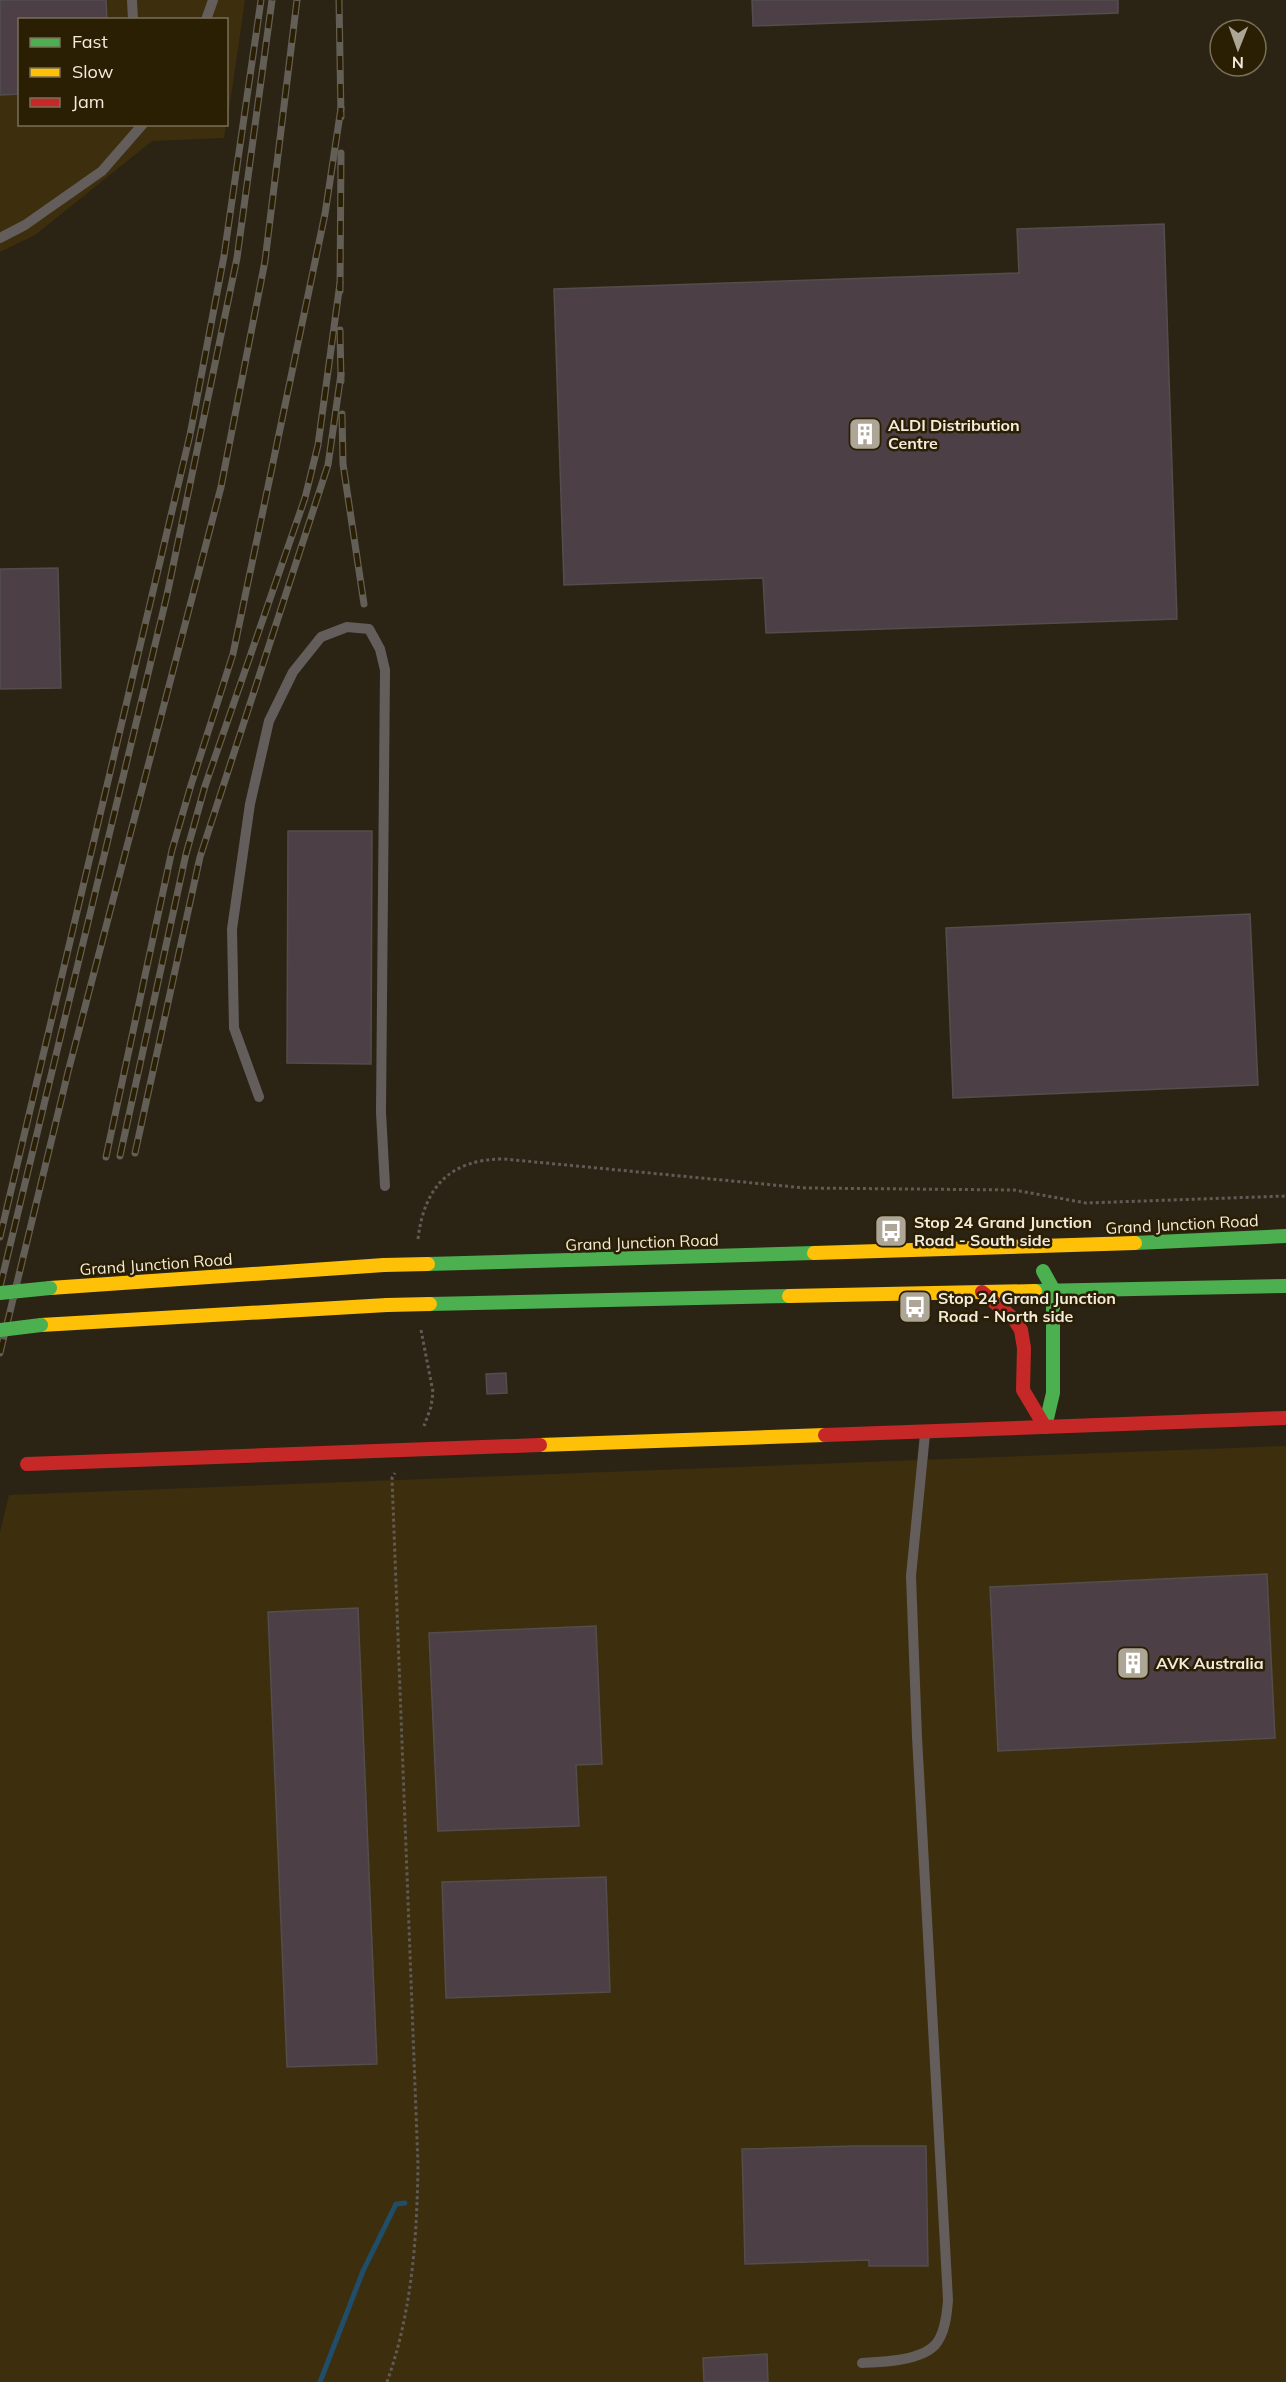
<svg xmlns="http://www.w3.org/2000/svg" width="1286" height="2382" font-family="Mulish,sans-serif">
  <style>
    .built { fill: #3d2e0d }
    .lines { fill: none; stroke-linecap: round; stroke-linejoin: round }
    .stream { stroke: #204e6a; stroke-width: 5 }
    .building { fill: #4c4046; stroke: #534d4c; stroke-width: 1.5 }
    .path { stroke: #615b55; stroke-width: 3; stroke-dasharray: 3 3; stroke-linecap: butt }
    .lane { stroke: #635e5c; stroke-width: 10 }
    .fast { stroke: #4caf50; stroke-width: 14 }
    .slow { stroke: #ffc107; stroke-width: 14 }
    .jam { stroke: #c62828; stroke-width: 14 }
    .rail-casing { stroke: #635f56; stroke-width: 7 }
    .rail { stroke: #2a1e03; stroke-width: 4.5; stroke-dasharray: 14; stroke-linecap: butt }
    .fast-bridge { stroke: #4caf50; stroke-width: 14 }
    .slow-bridge { stroke: #ffc107; stroke-width: 14 }
    .labels { text-anchor: middle; stroke-width: 5; stroke-linejoin: round; paint-order: stroke }
    .poi-label { font-size: 16px; font-weight: bold; fill: #f3ebdc; stroke: #2a1e03; text-anchor: start }
    .street-label { font-size: 16px; fill: #f3ebdc; stroke: #2a1e03 }
  </style>
  <rect width="100%" height="100%" fill="#2b2415"/>
  <!-- built -->
  <g class="built">
    <polygon points="0,0 245,0 227,124 226,20 20,20 20,124 226,125 224,138 152,141 35,235 0,252"/>
    <polygon points="1286,1446 1286,2382 0,2382 0,1532 9,1495"/>
  </g>
  <g class="lines">
    <!-- stream -->
    <polyline class="stream" points="320,2382 363,2271 396,2204 405,2203"/>
  </g>
  <!-- building -->
  <g class="building">
    <polygon points="0,0 106,0 107,20 20,20 20,94 0,95"/>
    <polygon points="752,0 1118,0 1118,13 753,26"/>
    <polygon points="1164,224 1177,619 766,633 763,578 564,585 554,289 1019,273 1017,229"/>
    <polygon points="58,568 61,688 0,689 0,569"/>
    <polygon points="288,831 372,831 371,1064 287,1063"/>
    <polygon points="1250,914 1258,1085 953,1098 946,928"/>
    <polygon points="506,1373 507,1393 487,1394 486,1374"/>
    <polygon points="1267,1574 1275,1738 998,1751 990,1587"/>
    <polygon points="358,1608 377,2064 287,2067 268,1612"/>
    <polygon points="596,1626 602,1764 576,1765 579,1826 438,1831 429,1633"/>
    <polygon points="606,1877 610,1992 446,1998 442,1882"/>
    <polygon points="855,2146 926,2146 928,2266 869,2266 869,2260 745,2264 742,2149"/>
    <polygon points="767,2354 768,2382 704,2382 703,2358"/>
  </g>
  <g class="lines">
    <!-- path -->
    <g class="path">
      <path d="M 418,1239 C 424,1187 450,1159 504,1159 L 805,1188 L 1014,1190 L 1086,1203 L 1286,1196"/>
      <polyline points="421,1330 433,1392 431,1407 424,1426"/>
      <path d="M 387,2382 C 412,2312 417,2238 418,2165 L 392,1478 L 395,1473"/>
    </g>
    <!-- lane -->
    <g class="lane">
      <polyline points="132,0 133,20"/>
      <polyline points="206,20 213,0"/>
      <polyline points="0,238 25,225 102,171 143,124"/>
      <polyline points="259,1097 234,1028 232,929 250,804 269,721 293,672 321,637 347,627 369,629 380,649 385,670 381,1112 385,1186"/>
      <path d="M 862,2363 C 882,2362 920,2361 935,2345 C 945,2334 947,2314 948,2300 L 917,1737 L 911,1576 L 925,1434"/>
    </g>
    <!-- fast -->
    <g class="fast">
      <polyline points="1135,1243 1286,1236"/>
      <polyline points="428,1264 814,1253"/>
      <polyline points="1043,1271 1053,1289 1053,1393 1045,1427"/>
      <polyline points="1035,1291 1286,1286"/>
      <polyline points="430,1304 789,1296"/>
    </g>
    <!-- slow -->
    <g class="slow">
      <polyline points="814,1253 1135,1243"/>
      <polyline points="50,1288 384,1265"/>
      <polyline points="789,1296 1035,1291"/>
      <polyline points="41,1325 387,1305"/>
      <polyline points="540,1445 825,1435"/>
    </g>
    <!-- jam -->
    <g class="jam">
      <polyline points="982,1292 1014,1319 1021,1330 1024,1348 1023,1390 1045,1427"/>
      <polyline points="825,1435 1286,1418"/>
      <polyline points="27,1464 540,1445"/>
    </g>
    <defs>
      <g id="rail">
        <polyline points="339,0 341,117"/>
        <polyline points="340,291 341,153"/>
        <polyline points="340,330 341,381"/>
        <polyline points="342,414 343,464 364,604"/>
        <polyline points="135,1153 200,857 328,465 341,374"/>
        <polyline points="120,1156 186,854 205,786 305,498 318,445 340,283"/>
        <polyline points="106,1157 172,850 191,785 233,654 325,214 341,108"/>
        <polyline points="0,1237 190,435 224,256 261,0"/>
        <polyline points="0,1287 167,595 237,258 272,0"/>
        <polyline points="0,1353 68,1072 221,487 265,261 297,0"/>
      </g>
    </defs>
    <!-- rail casing -->
    <use href="#rail" class="rail-casing"/>
    <!-- rail -->
    <use href="#rail" class="rail"/>
    <!-- fast-bridge -->
    <g class="fast-bridge">
      <polyline points="0,1293 50,1288"/>
      <polyline points="0,1330 41,1325"/>
    </g>
    <!-- slow-bridge -->
    <g class="slow-bridge">
      <polyline points="384,1265 428,1264"/>
      <polyline points="387,1305 430,1304"/>
    </g>
  </g>
  <!-- icons -->
  <defs>
    <symbol id="building-square" viewBox="-11 -11 22 22"><rect x="-9" y="-9" width="18" height="18" rx="4" fill="#ada596" stroke="#2a1e03"/><path d="M-4-6H4V6H1V3H-1V6H-4ZM-2.5-4.3h1.7v1.8h-1.7ZM.8-4.3h1.7v1.8H.8ZM-2.5-1h1.7V.8h-1.7ZM.8-1h1.7V.8H.8Z" fill="#fff"/></symbol>
    <symbol id="bus-square" viewBox="-11 -11 22 22"><rect x="-9" y="-9" width="18" height="18" rx="4" fill="#ada596" stroke="#2a1e03"/><path d="M-5-6H5V4H4V6H2V4H-2V6H-4V4H-5ZM-3.5-4V0h7V-4ZM-3.5 1.2v1.5H-2V1.2ZM2 1.2v1.5H3.5V1.2Z" fill="#fff"/></symbol>
  </defs>
  <g fill-rule="evenodd">
    <use href="#building-square" x="846" y="415" width="38" height="38"/>
    <use href="#bus-square" x="872" y="1212" width="38" height="38"/>
    <use href="#bus-square" x="896" y="1288" width="38" height="38"/>
    <use href="#building-square" x="1114" y="1644" width="38" height="38"/>
  </g>
  <g class="labels">
    <!-- poi labels -->
    <g class="poi-label">
      <text x="888" y="431">ALDI Distribution<tspan x="888" dy="18">Centre</tspan></text>
      <text x="914" y="1228">Stop 24 Grand Junction<tspan x="914" dy="18">Road - South side</tspan></text>
      <text x="938" y="1304">Stop 24 Grand Junction<tspan x="938" dy="18">Road - North side</tspan></text>
      <text x="1156" y="1669">AVK Australia</text>
    </g>
    <!-- street labels -->
    <g class="street-label">
      <text transform="translate(1182 1224) rotate(-3)" y="6">Grand Junction Road</text>
      <text transform="translate(642 1242) rotate(-2)" y="6">Grand Junction Road</text>
      <text transform="translate(156 1264) rotate(-4)" y="6">Grand Junction Road</text>
    </g>
  </g>
  <!-- legend -->
  <rect x="18" y="18" width="210" height="108" fill="#2a1e03" stroke="#7a705a" stroke-width="1.5"/>
  <rect x="30" y="38" width="30" height="9" fill="#4caf50" stroke="#7a705a" stroke-width="1.5"/>
  <text x="72" y="48" font-size="18" fill="#f3ebdc">Fast</text>
  <rect x="30" y="68" width="30" height="9" fill="#ffc107" stroke="#7a705a" stroke-width="1.5"/>
  <text x="72" y="78" font-size="18" fill="#f3ebdc">Slow</text>
  <rect x="30" y="98" width="30" height="9" fill="#c62828" stroke="#7a705a" stroke-width="1.5"/>
  <text x="72" y="108" font-size="18" fill="#f3ebdc">Jam</text>
  <!-- north arrow -->
  <g transform="translate(1238 48) rotate(181)"><circle r="28" fill="#2a1e03" stroke="#7a705a" stroke-width="1.5"/>
  <path d="M0-4.5L10 22L0 15L-10 22Z" fill="#ada596"/>
  <text y="-9" font-size="16" font-weight="bold" text-anchor="middle" fill="#f3ebdc">N</text>
  </g>
</svg>
